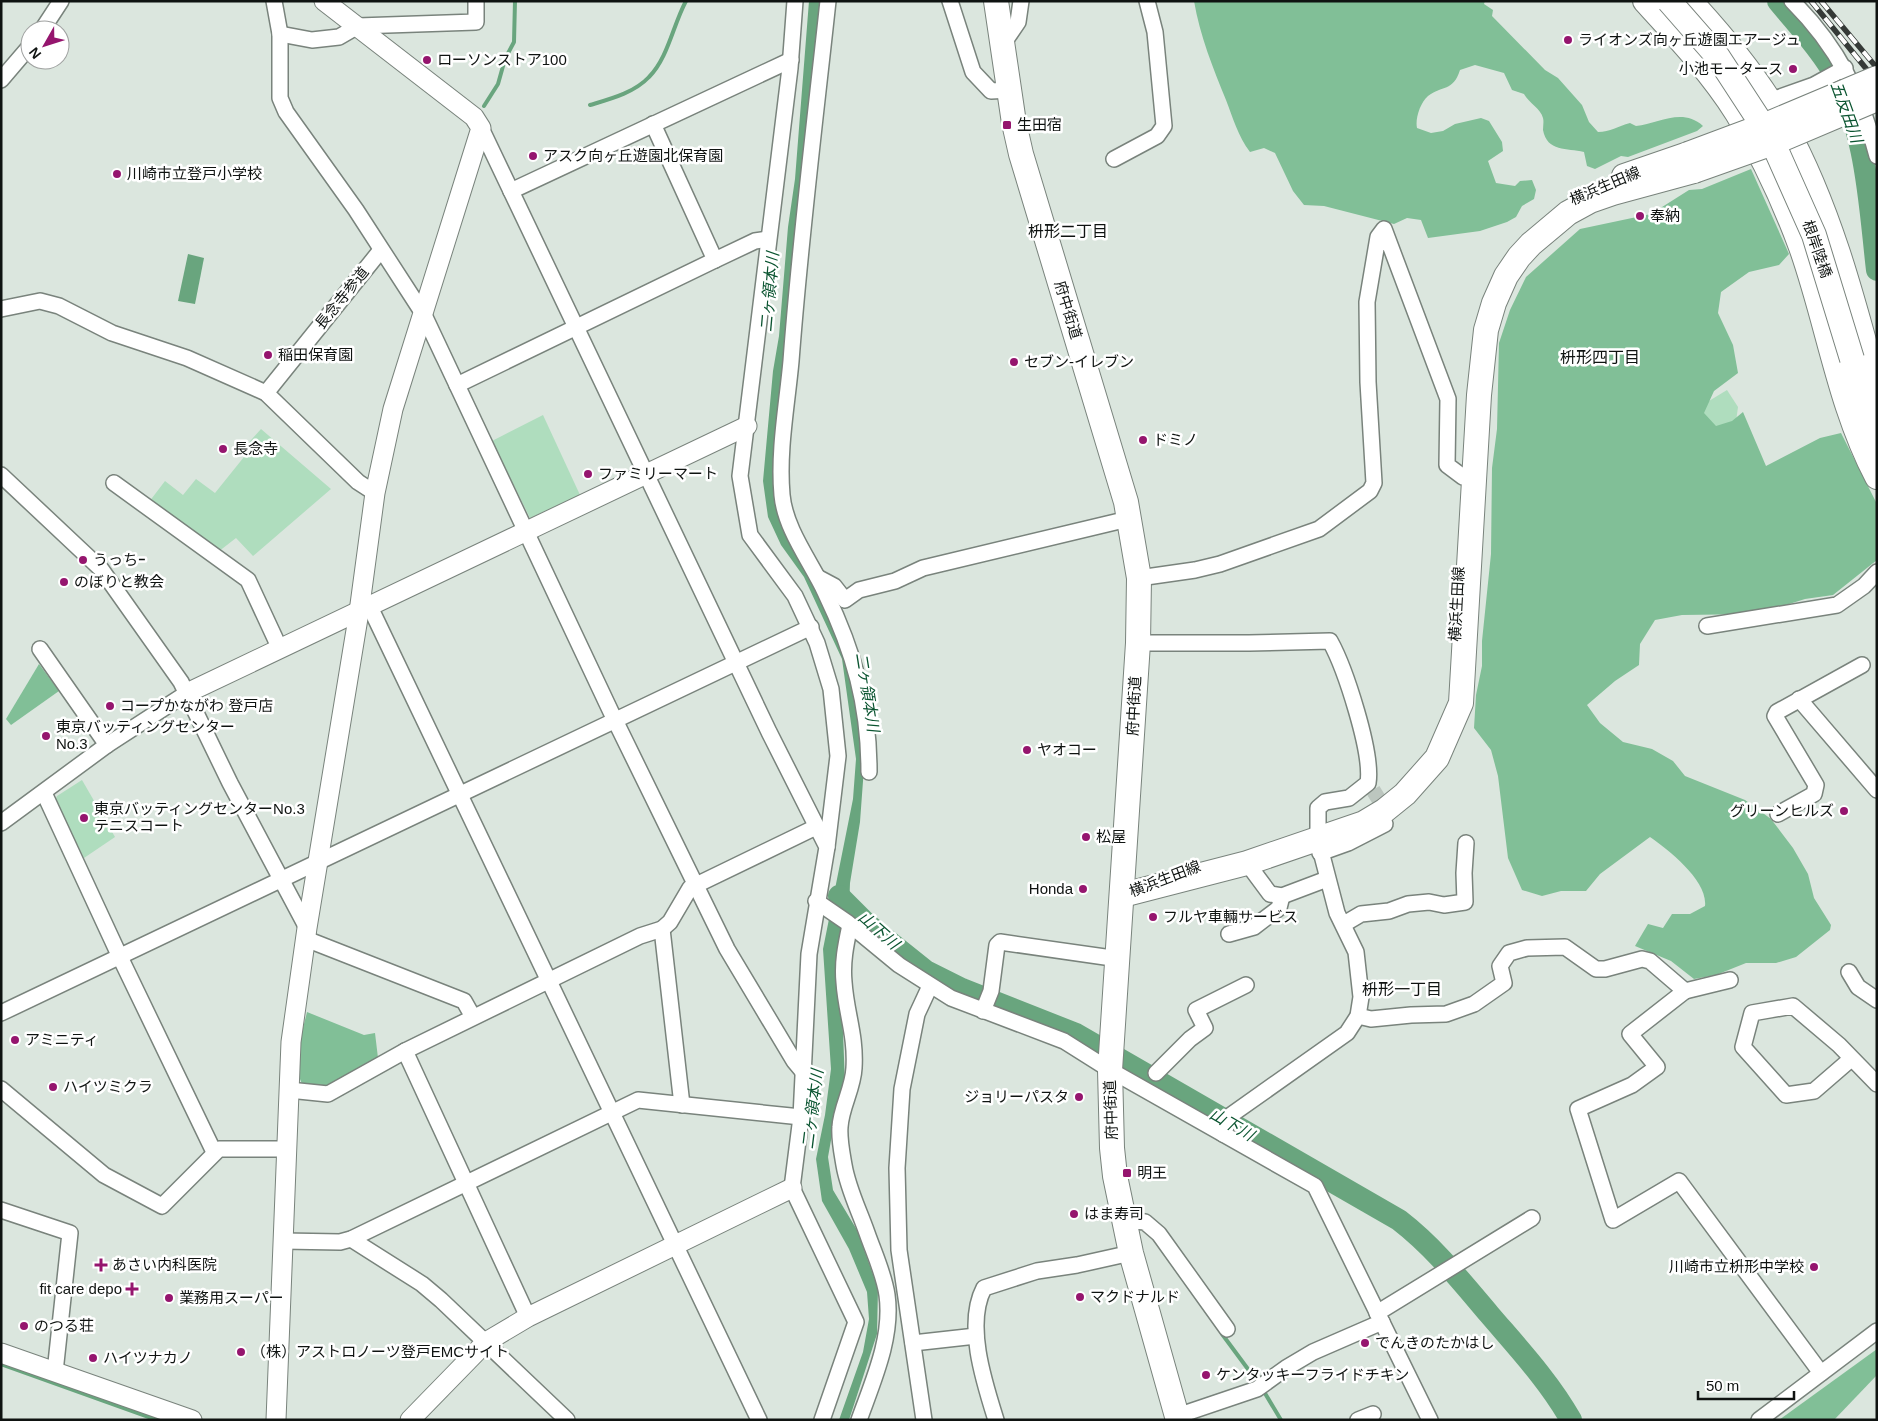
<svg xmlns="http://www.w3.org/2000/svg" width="1878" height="1421" font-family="Arial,'Noto Sans JP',sans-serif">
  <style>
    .green { fill: #afddbe }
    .forest { fill: #81bf97 }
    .water { fill: #69a57e }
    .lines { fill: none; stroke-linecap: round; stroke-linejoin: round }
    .stream { stroke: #69a57e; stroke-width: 4 }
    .river { stroke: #69a57e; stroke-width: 22 }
    .minor-tunnel { stroke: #bcc6bf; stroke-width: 15; stroke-dasharray: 15 8; stroke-linecap: butt }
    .minor-casing { stroke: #79837c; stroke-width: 18 }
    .tertiary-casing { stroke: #79837c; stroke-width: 21 }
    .primary-casing { stroke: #79837c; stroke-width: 26 }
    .minor { stroke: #fff; stroke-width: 15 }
    .tertiary { stroke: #fff; stroke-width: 19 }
    .primary { stroke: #fff; stroke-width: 24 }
    .rail-casing { stroke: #353a37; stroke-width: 5.5 }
    .rail { stroke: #fff; stroke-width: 4; stroke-dasharray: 11; stroke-linecap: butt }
    .primary-bridge-casing { stroke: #79837c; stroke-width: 26; stroke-linecap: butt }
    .primary-bridge { stroke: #fff; stroke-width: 24 }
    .poi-dot { fill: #95156e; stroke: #fff; stroke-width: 2 }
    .labels { text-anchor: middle; stroke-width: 5; stroke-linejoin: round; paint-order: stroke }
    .poi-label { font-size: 15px; fill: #0f1311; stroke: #fff; text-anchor: start }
    .street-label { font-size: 15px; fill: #0f1311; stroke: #fff }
    .water-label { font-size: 16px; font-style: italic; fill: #0a5430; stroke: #fff }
    .neighbourhood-label { font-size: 16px; fill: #0f1311; stroke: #fff }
  </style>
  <rect width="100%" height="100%" fill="#dbe6de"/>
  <!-- green -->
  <g class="green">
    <polygon points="1727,390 1738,407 1734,436 1717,445 1700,413 1704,404"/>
    <polygon points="543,415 580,495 530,518 492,441"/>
    <polygon points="261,429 331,489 253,556 236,538 218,552 149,502 165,481 183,495 196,479 215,493 248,452 244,448"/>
    <polygon points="82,780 115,837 84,858 55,800 57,796"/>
  </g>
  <!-- forest -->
  <g class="forest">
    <path d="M 1194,1 L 1485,1 L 1484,4 L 1493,10 L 1492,16 L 1545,70 L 1558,78 L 1582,105 L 1589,122 L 1598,132 C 1610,132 1618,126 1630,123 L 1636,126 C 1658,124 1682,107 1703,126 L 1697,131 L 1628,157 L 1621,156 L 1595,169 L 1587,166 L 1584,152 C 1567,148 1547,152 1543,130 C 1543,126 1544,122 1543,118 C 1541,109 1529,103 1524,94 L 1512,90 L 1504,73 L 1475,65 L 1460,70 C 1453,92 1442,85 1428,96 C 1420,103 1415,119 1417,128 L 1431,133 L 1443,131 L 1455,124 L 1481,118 L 1489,121 L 1502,142 L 1503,151 L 1488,161 L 1496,183 L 1515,186 L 1520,181 L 1532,180 L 1536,190 L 1534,199 L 1522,206 L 1516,217 L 1507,222 L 1480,231 L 1428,238 L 1421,220 L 1407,218 L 1394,224 L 1324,206 L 1304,205 L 1293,191 L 1275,153 L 1264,148 L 1250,152 C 1238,136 1233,118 1226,100 C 1213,68 1200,36 1194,1 Z"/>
    <path d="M 1751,169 L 1789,254 L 1779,265 L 1749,272 L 1721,292 L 1718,313 L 1733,345 L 1738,373 L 1714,391 L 1704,413 L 1716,426 L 1732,421 L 1743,412 L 1766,466 L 1820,438 L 1841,433 L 1877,504 L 1877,560 L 1833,595 L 1805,599 L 1757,614 L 1682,615 L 1655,620 L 1640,644 L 1639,665 L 1615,681 L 1587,705 L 1600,723 L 1623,742 L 1652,749 L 1673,761 L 1685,776 L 1745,800 L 1771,819 L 1793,848 L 1808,874 L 1814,898 L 1831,925 L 1830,930 L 1796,957 L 1776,963 L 1746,963 L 1716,975 L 1694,979 L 1671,961 L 1635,946 L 1648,924 L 1663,928 L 1672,914 L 1690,914 L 1705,906 C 1708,881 1669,850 1650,837 L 1600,874 L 1586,891 L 1561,891 L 1542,896 L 1522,890 L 1508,858 L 1498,776 L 1491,750 L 1474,728 L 1476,695 L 1482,666 L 1482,641 L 1491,554 L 1492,468 L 1497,429 L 1499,343 L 1510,310 L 1526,277 L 1580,229 L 1651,214 L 1689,190 L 1702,189 Z"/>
    <polygon points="39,664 59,691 11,725 6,719"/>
    <path d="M 307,1012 L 364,1035 L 375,1033 L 378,1058 L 325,1087 L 302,1084 C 292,1064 302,1033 307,1012 Z"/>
    <polygon points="1877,1349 1877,1375 1834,1420 1779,1420"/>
  </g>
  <!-- water -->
  <g class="water">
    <polygon points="809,1 822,1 775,465 810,570 848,653 865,754 860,822 850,883 849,910 836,968 843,1032 845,1084 833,1129 828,1157 833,1190 857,1230 878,1288 877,1334 849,1420 839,1420 863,1352 869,1319 867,1292 849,1249 822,1201 816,1159 825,1115 831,1069 823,949 853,799 856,759 842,659 804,577 781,545 768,517 763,481 773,371 779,336 788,227 795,179"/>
    <polygon points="188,254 204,258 195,304 178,301"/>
  </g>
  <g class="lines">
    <!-- stream -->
    <g class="stream">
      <path d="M 590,105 C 610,99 634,93 649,77 C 668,58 673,25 686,1"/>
      <polyline points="484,106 498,84 505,59 514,42 515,1"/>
      <polyline points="1222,1334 1259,1384"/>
      <polyline points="1,1364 157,1420"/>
      <polyline points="1263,1390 1281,1420"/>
    </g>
    <!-- river -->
    <g class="river">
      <path d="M 1778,1 C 1796,23 1815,43 1830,67 C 1867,129 1869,201 1877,270"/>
      <path d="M 839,896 L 866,923 L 926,971 L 962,989 L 1076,1034 L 1399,1220 C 1434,1247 1461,1281 1489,1314 C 1518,1348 1549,1381 1571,1420"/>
    </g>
    <!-- minor-tunnel -->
    <polyline class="minor-tunnel" points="1373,790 1389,816"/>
    <defs>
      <g id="minor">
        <polyline points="274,1 280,34 280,98 286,112 356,210 424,315 611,712 727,949 794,1061 804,1073"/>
        <polyline points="795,1 790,68 740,476 750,535 795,596 817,643 831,689 838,756 827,847"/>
        <path d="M 828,1 C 815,121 800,240 791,361 C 787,405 778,451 782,495 C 785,529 811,562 825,592 C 854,652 869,705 869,772"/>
        <polyline points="950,1 973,72 991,91 1010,90"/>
        <path d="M 1792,1 C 1839,48 1860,93 1877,156"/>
        <polyline points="42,30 61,1"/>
        <polyline points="280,34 312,40 339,37 358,26 476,22 476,1"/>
        <polyline points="1003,44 1018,22 1021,1"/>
        <polyline points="1,80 30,46"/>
        <polyline points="1769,101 1814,85 1845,68"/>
        <polyline points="653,124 715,260"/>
        <polyline points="481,128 769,732 827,847 809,954 801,1117 792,1188 856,1322 822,1420"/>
        <polyline points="1114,159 1157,136 1164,126 1155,32 1147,1"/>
        <polyline points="511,191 791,60"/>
        <polyline points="1,309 40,301 59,306 112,333 187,358 257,389 266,393 358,482 375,493"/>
        <polyline points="457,385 715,260 755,241 768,239"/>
        <polyline points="266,393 381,250"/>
        <polyline points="1,475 101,569 181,682 230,783 307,928"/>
        <polyline points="114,483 248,580 280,649"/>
        <polyline points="819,578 834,586 845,600 859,590 895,581 923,568 1128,519"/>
        <polyline points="1139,578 1195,570 1220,564 1319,529 1370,491 1374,483 1368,382 1367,302 1378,237 1384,229 1448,399 1447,465 1463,477"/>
        <polyline points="370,607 759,1420"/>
        <polyline points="1707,626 1837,605 1864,586 1877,572"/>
        <path d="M 1138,643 L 1249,643 L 1330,641 C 1345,668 1373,753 1368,783 L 1349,798 L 1325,802 L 1318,808 L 1318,830"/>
        <polyline points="40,649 107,745"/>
        <polyline points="1799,699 1877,790"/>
        <polyline points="44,793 120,957 214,1152"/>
        <polyline points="1778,814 1814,794 1816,785 1775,716 1777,712 1862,665"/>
        <polyline points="1,823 107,745 187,693"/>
        <polyline points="1320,853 1348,843 1385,824"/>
        <polyline points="1247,863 1270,894 1282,896 1327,879"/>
        <polyline points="816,901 848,923 899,965 951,998 1064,1041 1110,1070 1315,1186 1430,1420"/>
        <polyline points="1344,924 1361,914 1389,911 1408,904 1429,902 1444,905 1465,902 1464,873 1466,843"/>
        <path d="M 850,925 C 846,944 842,962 844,982 C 846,1013 856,1035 854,1068 C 853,1089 841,1107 840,1127 C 839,1139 842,1153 844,1165 C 848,1189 859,1210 867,1233 C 874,1253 884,1274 887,1295 C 893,1337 873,1381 859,1420"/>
        <polyline points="662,929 682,1105"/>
        <polyline points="1229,934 1254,927 1279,908 1282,896"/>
        <polyline points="306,939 464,1001 473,1017"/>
        <polyline points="1849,972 1858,987 1877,1000"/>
        <polyline points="1685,991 1630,1034 1657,1067 1632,1085 1578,1109 1613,1220 1679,1181 1821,1373"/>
        <polyline points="983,1011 991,991 997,945 1000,942 1119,959"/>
        <polyline points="1,1013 811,627"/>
        <polyline points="1358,1016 1371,1019 1411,1015 1446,1014 1474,1004 1504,983 1500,966 1509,953 1527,948 1565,947 1596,969 1605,969 1642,959 1650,961 1685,991 1730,980"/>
        <polyline points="405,1051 528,1317"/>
        <polyline points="1851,1059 1814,1091 1786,1095 1743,1047 1752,1013 1793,1006 1839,1045 1877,1084"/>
        <polyline points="1156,1073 1190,1039 1205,1028 1196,1010 1246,985"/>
        <polyline points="1,1089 104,1175 162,1206 219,1149 285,1149"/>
        <polyline points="289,1090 328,1094 405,1051 640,936 662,929 670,922 690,888 816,827"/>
        <polyline points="1223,1134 1231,1115 1347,1033 1358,1016 1361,997 1356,952 1337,913 1318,840"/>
        <polyline points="1,1210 70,1233 55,1372"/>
        <polyline points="1123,1220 1145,1222 1159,1234 1227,1329"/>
        <polyline points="351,1239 422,1284 441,1300 567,1420"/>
        <polyline points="283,1241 340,1242 351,1239 638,1100 801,1117"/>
        <polyline points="1377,1313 1532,1218"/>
        <polyline points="913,1343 976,1336"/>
        <polyline points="1177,1416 1257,1389 1286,1368 1313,1352 1382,1322"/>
        <polyline points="924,1420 899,1250 897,1168 902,1089 917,1014 930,986"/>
        <path d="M 996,1420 C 984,1382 965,1324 984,1288 L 1037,1271 L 1077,1265 L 1131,1253"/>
        <polyline points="1358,1420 1373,1414"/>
        <polyline points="1759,1420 1877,1331"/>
      </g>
      <g id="tertiary">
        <polyline points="187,693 747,426"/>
        <polyline points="1,1353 192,1420"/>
        <polyline points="276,1420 291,1042 307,928 359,612 375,493 393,409 481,128 474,117 324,1"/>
        <polyline points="410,1420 486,1342 528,1317 792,1188"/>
      </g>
      <g id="primary">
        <polyline points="996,1 1014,123 1021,154 1126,502 1139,578 1138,643 1110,1070 1112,1148 1115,1176 1131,1253 1178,1420"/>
        <path d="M 1645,1 C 1678,37 1711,72 1737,113 C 1762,154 1784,201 1801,247 C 1828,323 1839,405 1877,477"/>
        <path d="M 1690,1 C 1725,39 1759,80 1784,125 C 1829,207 1853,299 1877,389"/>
        <polyline points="1624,176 1688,154"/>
        <polyline points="1854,369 1877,436"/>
        <polyline points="1123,895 1247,863 1364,823 1384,811 1405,794 1437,758 1461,703 1479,395 1486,330 1494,303 1506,276 1519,257 1531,244 1568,213 1590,201 1613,193 1694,171"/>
      </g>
    </defs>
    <!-- minor casing -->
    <use href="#minor" class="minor-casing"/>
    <!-- tertiary casing -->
    <use href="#tertiary" class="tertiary-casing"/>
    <!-- primary casing -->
    <use href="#primary" class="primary-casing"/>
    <!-- minor -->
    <use href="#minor" class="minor"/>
    <!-- tertiary -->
    <use href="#tertiary" class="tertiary"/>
    <!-- primary -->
    <use href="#primary" class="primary"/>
    <defs>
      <g id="rail">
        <polyline points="1811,1 1877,82"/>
        <polyline points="1821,1 1877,68"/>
      </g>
    </defs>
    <!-- rail casing -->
    <use href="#rail" class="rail-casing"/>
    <!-- rail -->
    <use href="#rail" class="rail"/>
    <defs>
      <g id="primary-bridge">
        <polyline points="1669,1 1718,57 1763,126"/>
        <polyline points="1773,143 1814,235 1852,359"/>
        <polyline points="1688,154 1763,126 1877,78"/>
        <polyline points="1694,171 1773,143 1877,99"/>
      </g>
    </defs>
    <!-- primary-bridge casing -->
    <use href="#primary-bridge" class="primary-bridge-casing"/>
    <!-- primary-bridge -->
    <use href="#primary-bridge" class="primary-bridge"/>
  </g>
  <!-- markers -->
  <g class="poi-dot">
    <circle cx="1568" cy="40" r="5"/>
    <circle cx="427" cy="60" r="5"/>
    <circle cx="1793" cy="69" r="5"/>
    <rect x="1002" y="120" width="10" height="10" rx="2.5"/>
    <circle cx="533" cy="156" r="5"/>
    <circle cx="117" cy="174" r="5"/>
    <circle cx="1640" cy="216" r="5"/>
    <circle cx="268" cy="355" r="5"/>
    <circle cx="1014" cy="362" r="5"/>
    <circle cx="1143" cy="440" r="5"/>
    <circle cx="223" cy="449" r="5"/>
    <circle cx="588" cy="474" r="5"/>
    <circle cx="83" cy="560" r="5"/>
    <circle cx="64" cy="582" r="5"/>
    <circle cx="110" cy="706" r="5"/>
    <circle cx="46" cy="736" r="5"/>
    <circle cx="1027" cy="750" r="5"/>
    <circle cx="1844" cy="811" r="5"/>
    <circle cx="84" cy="818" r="5"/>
    <circle cx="1086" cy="837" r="5"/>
    <circle cx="1083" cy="889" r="5"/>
    <circle cx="1153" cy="917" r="5"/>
    <circle cx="15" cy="1040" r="5"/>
    <circle cx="53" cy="1087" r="5"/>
    <circle cx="1079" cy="1097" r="5"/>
    <rect x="1122" y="1168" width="10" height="10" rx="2.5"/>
    <circle cx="1074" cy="1214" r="5"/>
    <path d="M98.5 1257.5h5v5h5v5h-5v5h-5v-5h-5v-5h5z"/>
    <circle cx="1814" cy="1267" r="5"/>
    <path d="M129.5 1281.5h5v5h5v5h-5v5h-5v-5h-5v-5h5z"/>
    <circle cx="1080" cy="1297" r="5"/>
    <circle cx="169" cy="1298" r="5"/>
    <circle cx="24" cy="1326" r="5"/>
    <circle cx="1365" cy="1343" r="5"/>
    <circle cx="241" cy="1352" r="5"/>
    <circle cx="93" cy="1358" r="5"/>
    <circle cx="1206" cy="1375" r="5"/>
  </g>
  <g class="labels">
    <!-- poi labels -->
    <g class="poi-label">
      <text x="1578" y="45">ライオンズ向ヶ丘遊園エアージュ</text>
      <text x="437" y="65">ローソンストア100</text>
      <text x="1783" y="74" text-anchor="end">小池モータース</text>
      <text x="1017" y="130">生田宿</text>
      <text x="543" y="161">アスク向ヶ丘遊園北保育園</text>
      <text x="127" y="179">川崎市立登戸小学校</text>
      <text x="1650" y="221">奉納</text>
      <text x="278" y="360">稲田保育園</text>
      <text x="1024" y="367">セブン-イレブン</text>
      <text x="1153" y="445">ドミノ</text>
      <text x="233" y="454">長念寺</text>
      <text x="598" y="479">ファミリーマート</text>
      <text x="93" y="565">うっちｰ</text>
      <text x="74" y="587">のぼりと教会</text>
      <text x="120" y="711">コープかながわ 登戸店</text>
      <text x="56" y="732">東京バッティングセンター<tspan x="56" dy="17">No.3</tspan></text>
      <text x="1037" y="755">ヤオコー</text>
      <text x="94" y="814">東京バッティングセンターNo.3<tspan x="94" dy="17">テニスコート</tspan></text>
      <text x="1834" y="816" text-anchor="end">グリーンヒルズ</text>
      <text x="1096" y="842">松屋</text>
      <text x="1073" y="894" text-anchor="end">Honda</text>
      <text x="1163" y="922">フルヤ車輛サービス</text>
      <text x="25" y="1045">アミニティ</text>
      <text x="63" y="1092">ハイツミクラ</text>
      <text x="1069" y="1102" text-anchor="end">ジョリーパスタ</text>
      <text x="1137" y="1178">明王</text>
      <text x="1084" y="1219">はま寿司</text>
      <text x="112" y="1270">あさい内科医院</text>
      <text x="1804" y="1272" text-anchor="end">川崎市立枡形中学校</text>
      <text x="122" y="1294" text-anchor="end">fit care depo</text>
      <text x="1090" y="1302">マクドナルド</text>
      <text x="179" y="1303">業務用スーパー</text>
      <text x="34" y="1331">のつる荘</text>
      <text x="1375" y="1348">でんきのたかはし</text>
      <text x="251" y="1357">（株）アストロノーツ登戸EMCサイト</text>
      <text x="103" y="1363">ハイツナカノ</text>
      <text x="1216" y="1380">ケンタッキーフライドチキン</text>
    </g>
    <!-- street labels -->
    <g class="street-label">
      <text transform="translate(1605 186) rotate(-23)" y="5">横浜生田線</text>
      <text transform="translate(1817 249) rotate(71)" y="5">根岸陸橋</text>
      <text transform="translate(342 298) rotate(-51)" y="5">長念寺参道</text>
      <text transform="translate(1068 310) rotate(73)" y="5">府中街道</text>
      <text transform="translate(1457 604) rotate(-87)" y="5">横浜生田線</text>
      <text transform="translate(1134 706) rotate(-87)" y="5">府中街道</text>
      <text transform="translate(1165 879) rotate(-21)" y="5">横浜生田線</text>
      <text transform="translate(1111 1110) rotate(-92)" y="5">府中街道</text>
    </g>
    <!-- water labels -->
    <g class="water-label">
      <text transform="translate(1847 112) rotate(70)" y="6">五反田川</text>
      <text transform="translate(769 292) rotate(-85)" y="6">二ヶ領本川</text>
      <text transform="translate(868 692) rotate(81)" y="6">二ヶ領本川</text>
      <text transform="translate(879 930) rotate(41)" y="6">山下川</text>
      <text transform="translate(812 1109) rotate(-83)" y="6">二ヶ領本川</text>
      <text transform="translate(1232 1124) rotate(30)" y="6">山下川</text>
    </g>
    <!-- neighbourhood labels -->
    <g class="neighbourhood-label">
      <text x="1068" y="237">枡形二丁目</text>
      <text x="1600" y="363">枡形四丁目</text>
      <text x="1402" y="995">枡形一丁目</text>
    </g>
  </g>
  <!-- border -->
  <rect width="1878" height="1421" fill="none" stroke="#0f1311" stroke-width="5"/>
  <!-- north arrow -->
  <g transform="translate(45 45) rotate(231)"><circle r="24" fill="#ffffff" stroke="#9fa1a0"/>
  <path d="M0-4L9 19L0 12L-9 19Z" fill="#95156e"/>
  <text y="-8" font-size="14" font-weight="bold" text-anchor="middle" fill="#0f1311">N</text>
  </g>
  <!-- scale -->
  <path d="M1698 1391v8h96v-8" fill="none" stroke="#0f1311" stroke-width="2.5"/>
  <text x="1706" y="1391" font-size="15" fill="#0f1311" stroke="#ffffff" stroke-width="4" paint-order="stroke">50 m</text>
</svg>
